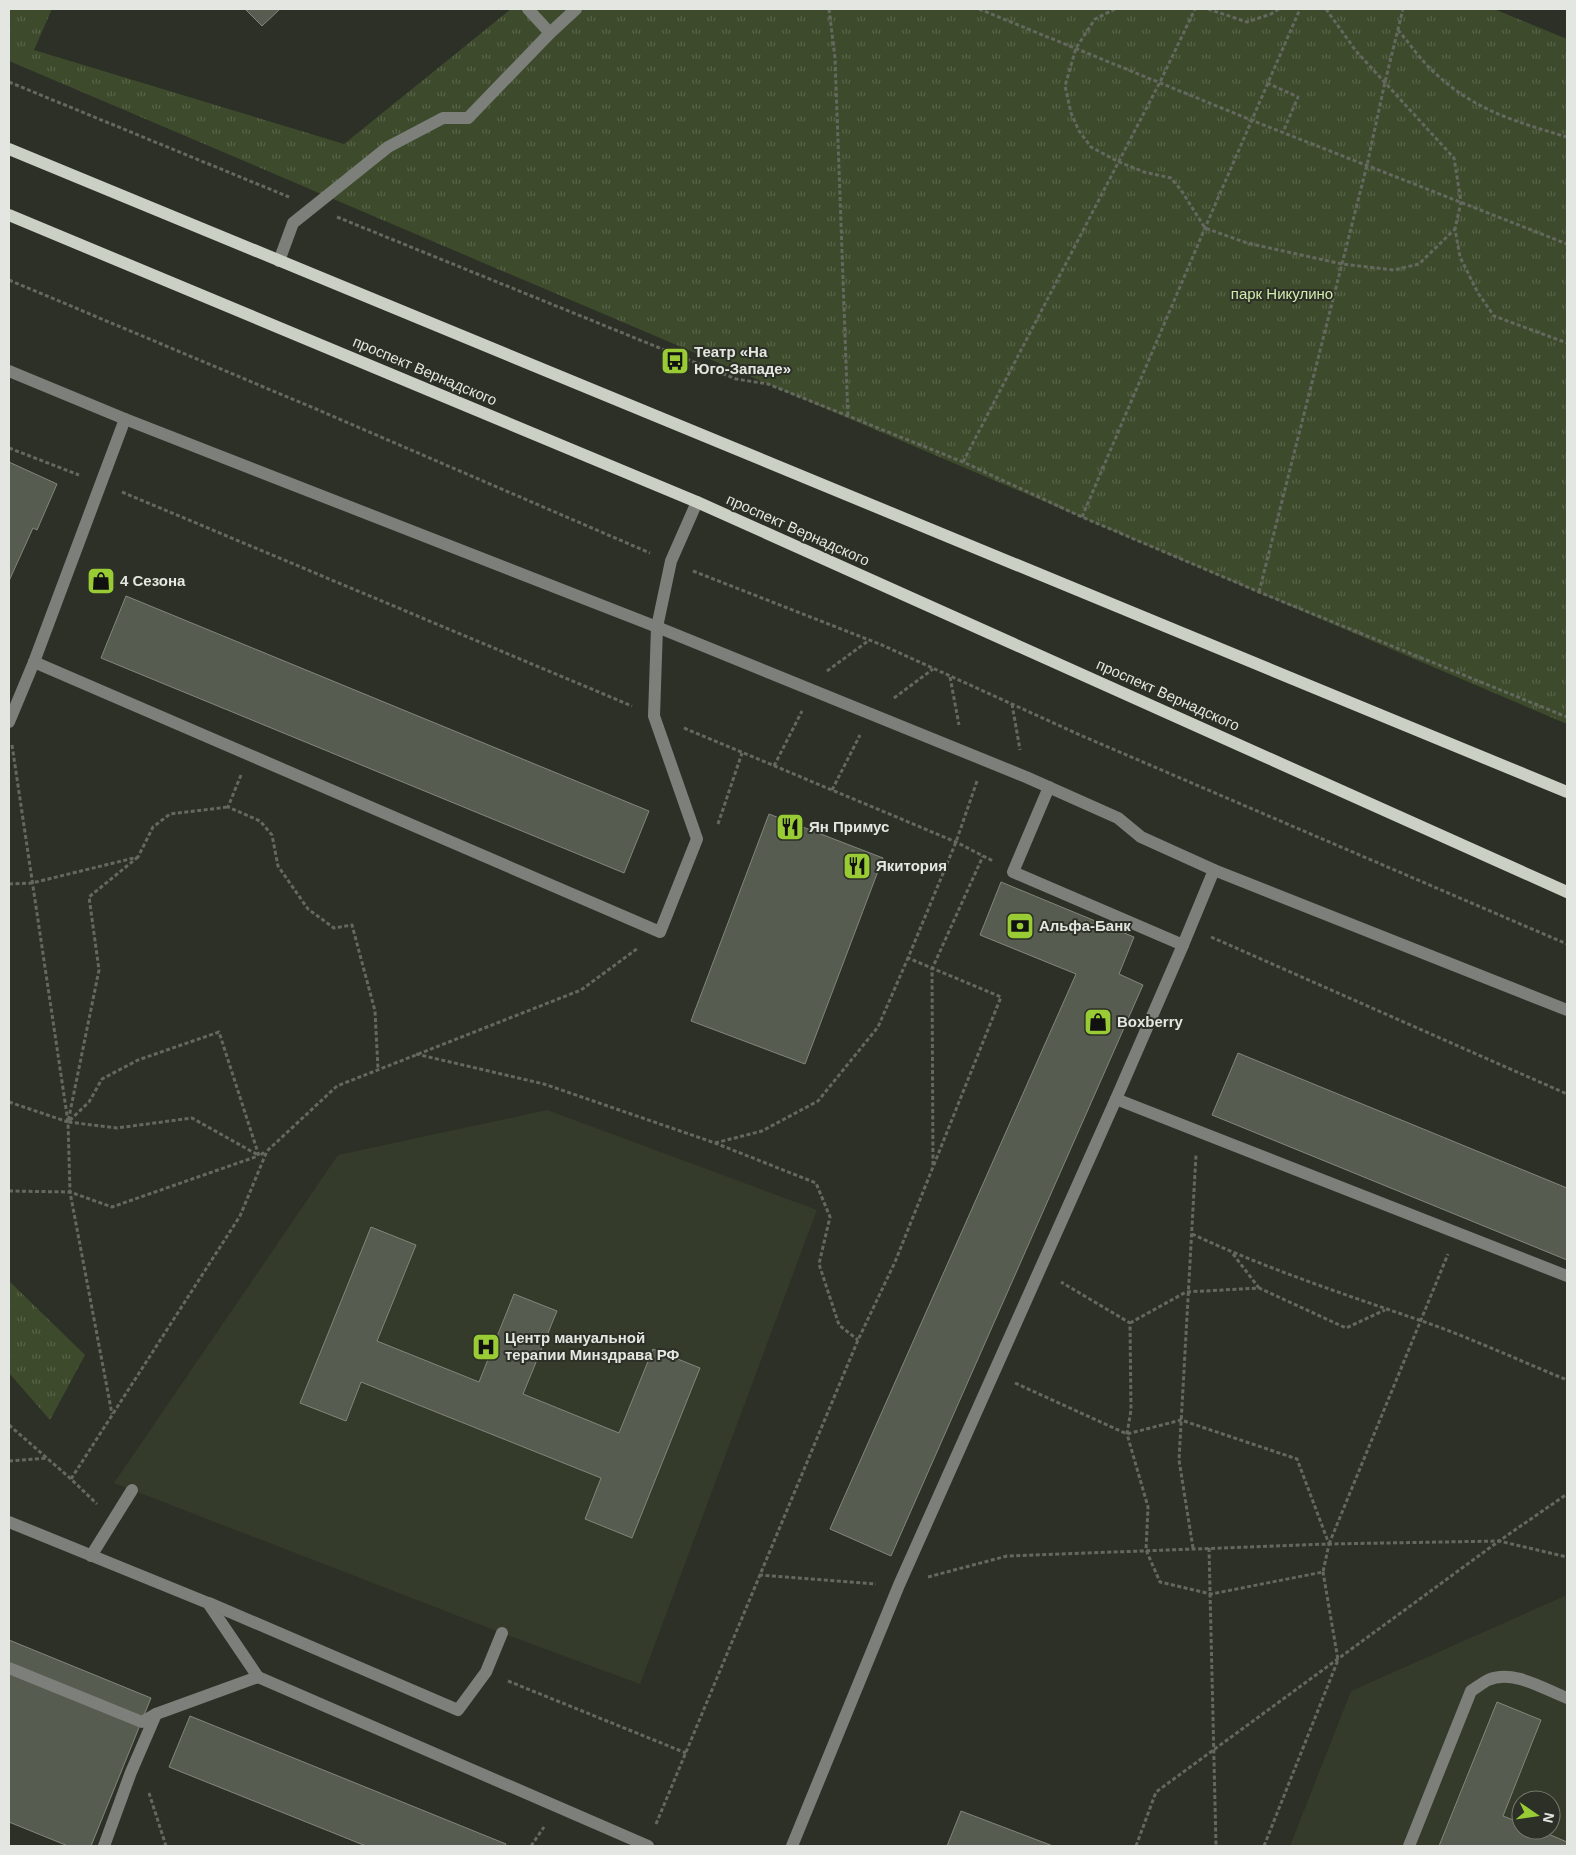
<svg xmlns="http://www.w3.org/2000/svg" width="1576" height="1855" font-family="Helvetica,sans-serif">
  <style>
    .built { fill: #343b2b; fill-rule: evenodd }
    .grass { fill: url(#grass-tufts) }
    .building { fill: #575c51; stroke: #82877b }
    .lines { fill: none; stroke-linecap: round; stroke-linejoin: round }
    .path { stroke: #64685f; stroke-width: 3; stroke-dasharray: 4 2.5; stroke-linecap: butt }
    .minor { stroke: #7c7f7a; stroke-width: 12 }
    .major { stroke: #cbd0c5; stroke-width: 12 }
    .labels { text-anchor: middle; stroke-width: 4; stroke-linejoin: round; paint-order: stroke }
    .park-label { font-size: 15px; fill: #d1eaae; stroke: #2c3026 }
    .poi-label { font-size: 15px; font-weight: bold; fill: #e4e7e1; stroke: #2c3026; text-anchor: start }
    .street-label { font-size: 15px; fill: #e4e7e1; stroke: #2c3026 }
  </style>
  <defs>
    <pattern id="grass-tufts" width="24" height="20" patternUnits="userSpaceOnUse" patternTransform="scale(1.25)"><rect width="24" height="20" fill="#3d4a2b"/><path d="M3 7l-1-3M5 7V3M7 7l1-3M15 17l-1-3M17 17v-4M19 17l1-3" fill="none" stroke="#596449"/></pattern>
  </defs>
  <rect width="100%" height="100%" fill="#2c3026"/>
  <!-- built -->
  <g class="built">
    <polygon points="547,1110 817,1210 640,1684 502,1633 114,1483 338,1155"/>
    <path d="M 1567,1595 L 1567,1846 L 1290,1846 L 1351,1691 ZM 1521,1800 L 1551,1800 L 1551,1830 L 1521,1830 Z"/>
  </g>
  <!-- grass -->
  <g class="grass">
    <polygon points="9,9 52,9 34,50 344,144 511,9 1494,9 1567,39 1567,724 9,61"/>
    <polygon points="9,1281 85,1355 50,1420 9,1373"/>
  </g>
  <!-- building -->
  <g class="building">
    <polygon points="245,9 280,9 262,26"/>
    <polygon points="9,462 57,484 37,530 33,528 9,581"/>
    <polygon points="126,596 649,811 624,873 101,658"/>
    <polygon points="769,814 883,858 805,1064 691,1021"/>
    <polygon points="1001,882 1134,937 1119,974 1143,985 891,1556 830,1529 1076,974 980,935"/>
    <polygon points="1238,1053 1567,1188 1567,1260 1212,1115"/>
    <polygon points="371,1227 416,1245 377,1341 479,1382 514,1294 557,1311 523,1394 619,1433 653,1349 700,1368 632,1538 585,1519 601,1478 361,1382 346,1421 300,1403"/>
    <polygon points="9,1640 151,1698 91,1846 68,1846 9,1822"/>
    <polygon points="1497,1702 1541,1720 1503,1816 1521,1823 1521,1830 1539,1830 1567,1842 1567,1846 1439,1846"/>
    <polygon points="190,1716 506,1844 505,1846 366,1846 169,1767"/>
    <polygon points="961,1811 1053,1846 947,1846"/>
  </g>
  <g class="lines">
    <!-- path -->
    <g class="path">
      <polyline points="829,9 835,58 848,418"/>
      <polyline points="979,9 1251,120 1567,244"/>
      <polyline points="1115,9 1095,19 1076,48 1065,86 1071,113 1079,131 1091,147 1117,161 1144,172 1171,178 1181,190 1205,228 1247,243 1342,264 1394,270 1419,264 1455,229"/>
      <polyline points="1208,9 1247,22 1271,14 1279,9"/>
      <polyline points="1326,9 1356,51 1454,158 1461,202 1455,229 1460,257 1478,293 1494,316 1567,343"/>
      <path d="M 1398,30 C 1410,44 1422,62 1436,74 C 1476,111 1517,122 1567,137"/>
      <polyline points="9,82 289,197"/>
      <polyline points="1267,83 1298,97 1283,132"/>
      <polyline points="337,217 736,379 768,384 963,462 1082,517 1259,592 1567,717"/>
      <polyline points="9,280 316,409 650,553"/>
      <polyline points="9,448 79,475"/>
      <polyline points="963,462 1160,82 1195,9"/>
      <polyline points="122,492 632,706"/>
      <polyline points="1082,517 1205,228 1300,9"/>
      <polyline points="693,571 882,645 1080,735 1567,944"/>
      <polyline points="1259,592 1367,165 1385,82 1403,9"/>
      <polyline points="827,671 868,641"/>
      <polyline points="950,677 959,725"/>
      <polyline points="894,698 933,669"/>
      <polyline points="1012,704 1020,750"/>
      <polyline points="684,728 956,842 993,861"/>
      <polyline points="12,745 68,1122 89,1102 102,1079 138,1060 219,1032 259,1156 266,1151"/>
      <polyline points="774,766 802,711"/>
      <polyline points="241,775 228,807 260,821 272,835 278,866 308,909 334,928 352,925 375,1011 378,1069"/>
      <polyline points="832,790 860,735"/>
      <polyline points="718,824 742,753"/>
      <polyline points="138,857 89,897 99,970 68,1122 117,1128 192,1118 258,1155"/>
      <polyline points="9,884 32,883 138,857 153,827 170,814 228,807"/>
      <polyline points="1211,937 1567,1094"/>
      <polyline points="416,1054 544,1084 715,1143 816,1183 830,1217 819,1264 839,1325 858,1340"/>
      <polyline points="9,1102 68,1122 70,1192 112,1207 258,1156"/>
      <polyline points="715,1143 762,1131 818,1101 878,1027 908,958"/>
      <polyline points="933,1165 932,969 983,856"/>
      <polyline points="9,1191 70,1192 112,1414"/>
      <path d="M 1192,1234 C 1265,1268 1343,1294 1419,1320 C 1469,1337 1518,1360 1567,1380"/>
      <polyline points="1233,1254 1259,1288"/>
      <polyline points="1130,1323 1186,1292 1259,1288 1346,1328 1385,1310"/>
      <polyline points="1015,1383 1127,1434 1181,1420 1297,1459 1329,1544 1323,1572 1211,1594 1160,1582 1146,1550 1148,1507 1127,1434 1131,1410 1130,1323 1061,1282"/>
      <polyline points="9,1425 71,1479 97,1504"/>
      <polyline points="9,1461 48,1458"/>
      <polyline points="71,1479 240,1216 267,1151 337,1086 581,990 638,948"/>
      <polyline points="1329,1544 1448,1254"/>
      <polyline points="1193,1548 1179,1460 1196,1155"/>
      <polyline points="1209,1548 1216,1846"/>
      <polyline points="759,1575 876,1584"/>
      <polyline points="928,1577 1007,1556 1329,1544 1499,1541 1567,1494"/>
      <polyline points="508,1681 686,1753"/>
      <polyline points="149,1793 166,1846"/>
      <polyline points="656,1824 858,1340 895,1262 1001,997 908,958 956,842 977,781"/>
      <polyline points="531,1846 544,1827"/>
      <polyline points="1136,1846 1156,1792 1499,1541 1567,1557"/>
      <polyline points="1264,1846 1338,1660 1323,1572"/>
    </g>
    <!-- minor -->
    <g class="minor">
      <polyline points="550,33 576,9"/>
      <polyline points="279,261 293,223 388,147 443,118 468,118 550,33 528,9"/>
      <polyline points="9,371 125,419 657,627 1026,777 1118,818 1141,837 1214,870 1567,1010"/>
      <polyline points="34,662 660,932 697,839 654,716 657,627 671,561 697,502"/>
      <polyline points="9,722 34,662 125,419"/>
      <polyline points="1049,787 1013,872 1183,945 1214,870"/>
      <polyline points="1116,1099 1567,1276"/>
      <polyline points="9,1522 208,1603 258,1677 648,1846"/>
      <polyline points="91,1556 132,1490"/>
      <polyline points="209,1603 458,1710 486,1672 502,1633"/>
      <polyline points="9,1668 142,1722 156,1714"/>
      <polyline points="104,1846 131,1772 156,1714 258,1677"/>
      <polyline points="792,1846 899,1585 1116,1099 1183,945"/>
      <path d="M 1409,1846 L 1471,1691 C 1476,1688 1482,1683 1488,1680 C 1513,1669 1544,1689 1567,1698"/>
    </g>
    <!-- major -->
    <g class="major">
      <polyline points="9,149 1567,792"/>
      <polyline points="9,215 697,502 1567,892"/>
    </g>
  </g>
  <!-- icons -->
  <defs>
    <symbol id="bus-square" viewBox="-11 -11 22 22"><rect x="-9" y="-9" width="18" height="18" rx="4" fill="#99cb35" stroke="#2c3026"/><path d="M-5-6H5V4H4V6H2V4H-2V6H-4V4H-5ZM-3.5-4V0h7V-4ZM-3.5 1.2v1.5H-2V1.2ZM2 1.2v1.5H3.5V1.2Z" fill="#111"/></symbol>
    <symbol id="shop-square" viewBox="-11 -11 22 22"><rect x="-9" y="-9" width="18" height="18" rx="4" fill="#99cb35" stroke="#2c3026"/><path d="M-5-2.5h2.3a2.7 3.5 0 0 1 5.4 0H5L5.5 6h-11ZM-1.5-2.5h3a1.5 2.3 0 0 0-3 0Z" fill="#111"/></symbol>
    <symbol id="restaurant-square" viewBox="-11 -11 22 22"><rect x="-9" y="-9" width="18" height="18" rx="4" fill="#99cb35" stroke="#2c3026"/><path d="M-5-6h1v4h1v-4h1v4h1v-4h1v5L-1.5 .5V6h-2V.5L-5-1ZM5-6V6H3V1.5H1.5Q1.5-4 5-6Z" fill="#111"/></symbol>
    <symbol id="bank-square" viewBox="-11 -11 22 22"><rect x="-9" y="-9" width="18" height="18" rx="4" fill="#99cb35" stroke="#2c3026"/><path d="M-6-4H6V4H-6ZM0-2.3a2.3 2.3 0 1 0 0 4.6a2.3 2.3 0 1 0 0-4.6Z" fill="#111"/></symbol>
    <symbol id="hospital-square" viewBox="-11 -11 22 22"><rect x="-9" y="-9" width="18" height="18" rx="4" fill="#99cb35" stroke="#2c3026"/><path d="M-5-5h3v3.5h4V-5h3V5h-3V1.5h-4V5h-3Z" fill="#111"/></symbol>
  </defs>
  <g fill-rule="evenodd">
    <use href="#bus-square" x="659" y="345" width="32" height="32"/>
    <use href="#shop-square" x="85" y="565" width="32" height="32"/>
    <use href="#restaurant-square" x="774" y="811" width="32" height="32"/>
    <use href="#restaurant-square" x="841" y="850" width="32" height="32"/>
    <use href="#bank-square" x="1004" y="910" width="32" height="32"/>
    <use href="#shop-square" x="1082" y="1006" width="32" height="32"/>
    <use href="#hospital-square" x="470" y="1331" width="32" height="32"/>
  </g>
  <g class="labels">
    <!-- park labels -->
    <g class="park-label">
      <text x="1282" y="299">парк Никулино</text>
    </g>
    <!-- poi labels -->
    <g class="poi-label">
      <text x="694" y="357">Театр «На<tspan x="694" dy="17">Юго-Западе»</tspan></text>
      <text x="120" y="586">4 Сезона</text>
      <text x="809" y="832">Ян Примус</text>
      <text x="876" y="871">Якитория</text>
      <text x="1039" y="931">Альфа-Банк</text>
      <text x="1117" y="1027">Boxberry</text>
      <text x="505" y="1343">Центр мануальной<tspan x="505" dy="17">терапии Минздрава РФ</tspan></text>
    </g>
    <!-- street labels -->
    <g class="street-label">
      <text transform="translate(425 371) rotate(23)" y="5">проспект Вернадского</text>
      <text transform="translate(798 530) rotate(24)" y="5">проспект Вернадского</text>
      <text transform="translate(1168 695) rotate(24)" y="5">проспект Вернадского</text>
    </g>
  </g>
  <!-- border -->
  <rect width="1576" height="1855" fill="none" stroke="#e4e7e1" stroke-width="20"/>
  <!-- north arrow -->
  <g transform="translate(1536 1815) rotate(103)"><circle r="24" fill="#2c3026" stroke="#767971"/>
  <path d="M0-4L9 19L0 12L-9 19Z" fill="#99cb35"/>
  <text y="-8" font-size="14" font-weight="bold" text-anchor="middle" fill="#e4e7e1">N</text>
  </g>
</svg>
